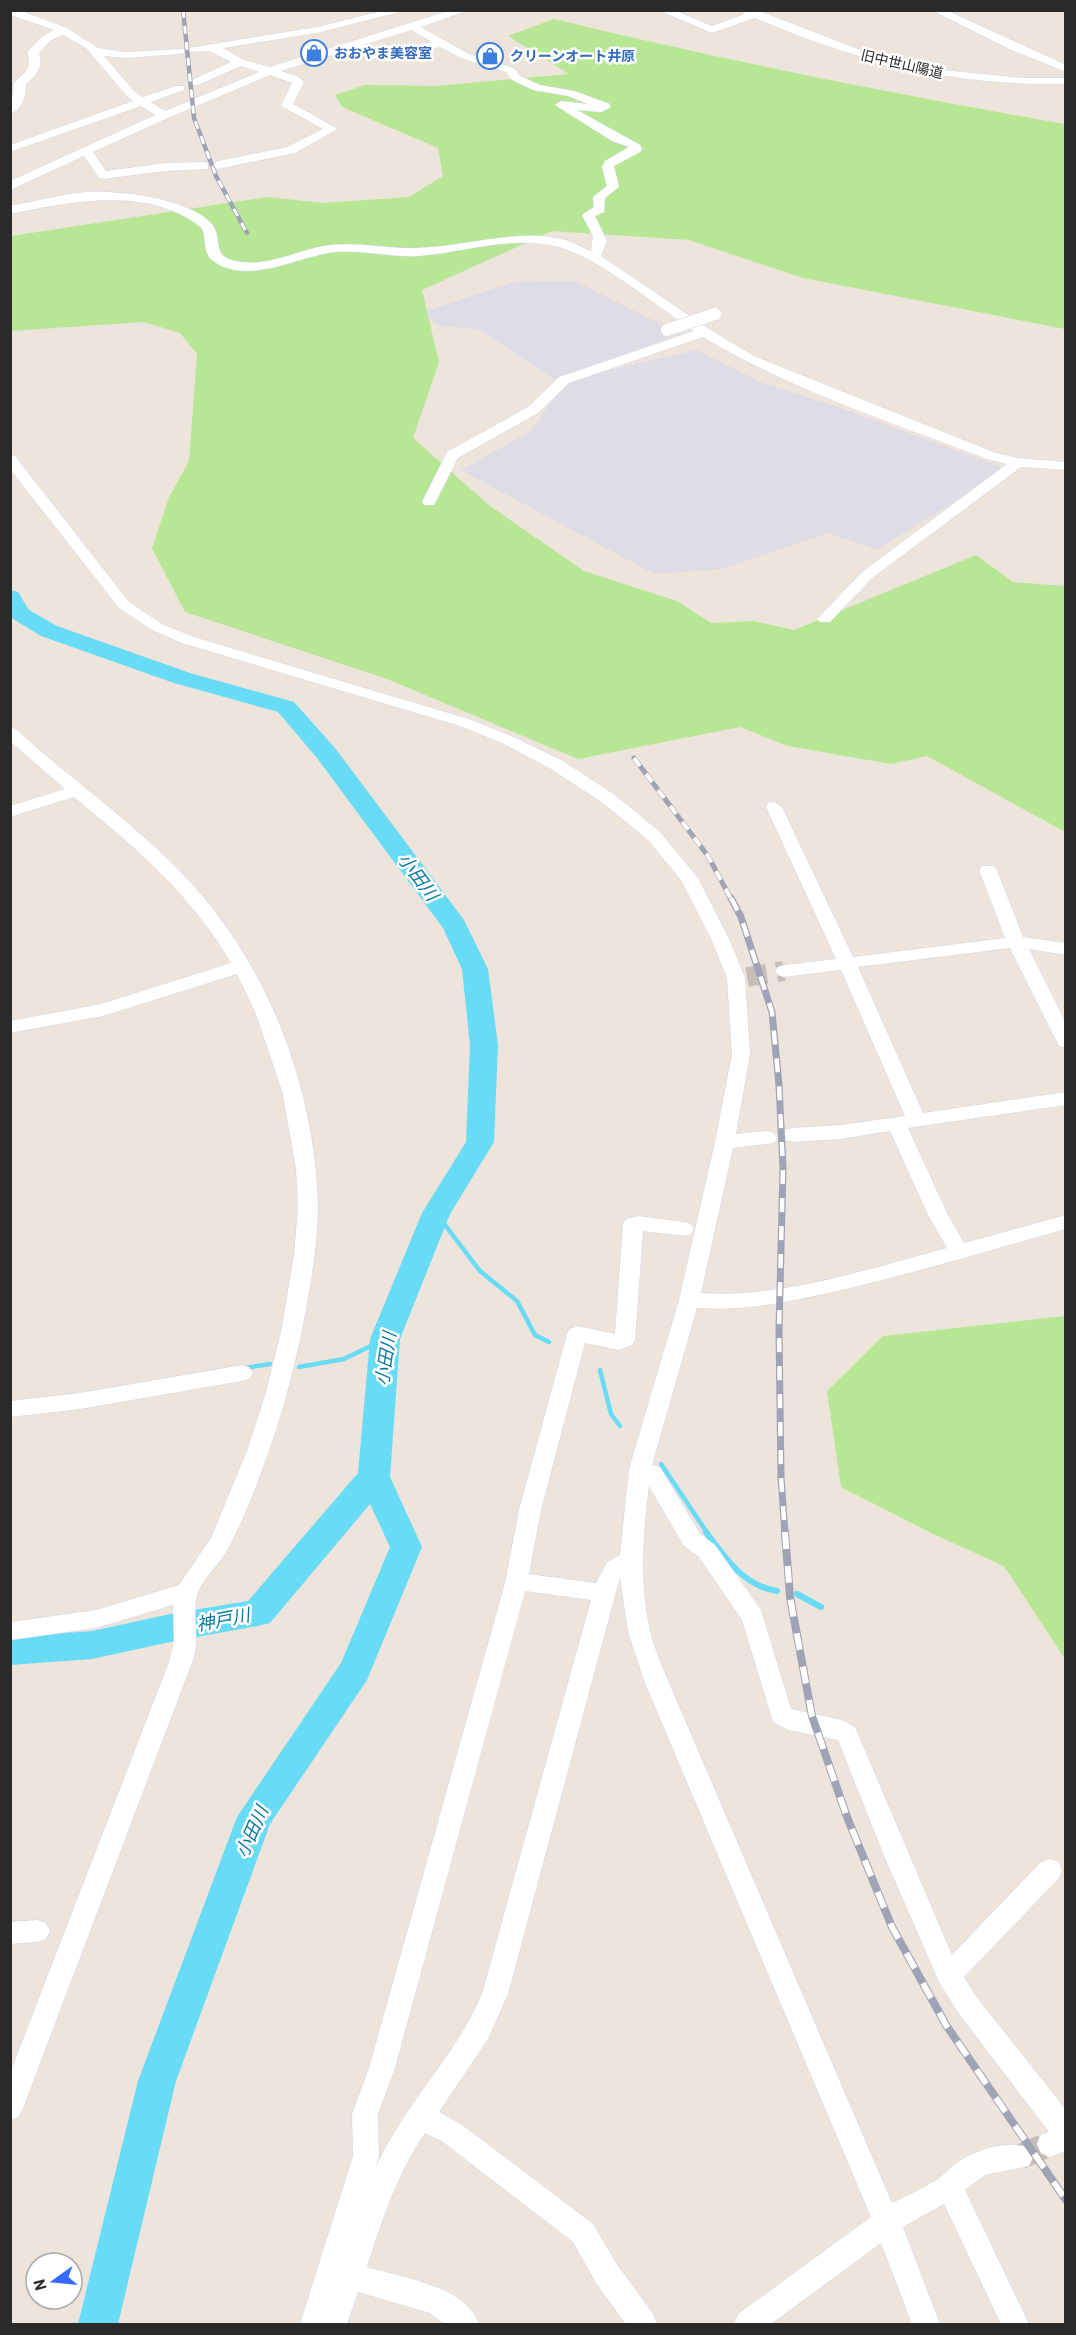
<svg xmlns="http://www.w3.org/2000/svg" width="1076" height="2335" font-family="Barlow,'Noto Sans JP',sans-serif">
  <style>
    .industrial { fill: #dedce5 }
    .green { fill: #b7e795 }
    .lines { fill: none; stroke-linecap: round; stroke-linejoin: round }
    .stream-far1 { stroke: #68dbf6; stroke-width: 4.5 }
    .stream { stroke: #68dbf6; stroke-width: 6 }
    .river { fill: #68dbf6; fill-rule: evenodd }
    .minor-tunnel-far1 { stroke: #c6bfb8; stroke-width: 20; stroke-dasharray: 20 10; stroke-linecap: butt }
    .minor-tunnel { stroke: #c6bfb8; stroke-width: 25; stroke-dasharray: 25 13; stroke-linecap: butt }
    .minor-casing { stroke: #d1d6e4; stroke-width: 1 }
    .minor { fill: #fff; fill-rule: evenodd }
    .rail-far3-casing { stroke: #9ea3b6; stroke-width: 4.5 }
    .rail-far2-casing { stroke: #9ea3b6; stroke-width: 5 }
    .rail-far1-casing { stroke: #9ea3b6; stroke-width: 7 }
    .rail-casing { stroke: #9ea3b6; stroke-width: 8 }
    .rail-far3 { stroke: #fff; stroke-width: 3; stroke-dasharray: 8; stroke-linecap: butt }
    .rail-far2 { stroke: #fff; stroke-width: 4; stroke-dasharray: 10; stroke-linecap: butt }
    .rail-far1 { stroke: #fff; stroke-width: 4.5; stroke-dasharray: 14; stroke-linecap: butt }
    .rail { stroke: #fff; stroke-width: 6; stroke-dasharray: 17; stroke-linecap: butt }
    .minor-bridge-casing { stroke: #d1d6e4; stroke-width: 13; stroke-linecap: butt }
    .minor-bridge { stroke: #fff; stroke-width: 12 }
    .labels { text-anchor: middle; stroke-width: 5; stroke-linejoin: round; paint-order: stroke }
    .far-shop-label { font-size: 14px; font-weight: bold; fill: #366cbe; stroke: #fff; text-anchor: start }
    .far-street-label { font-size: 14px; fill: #2a2a2a; stroke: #fff }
    .water-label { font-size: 18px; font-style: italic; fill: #0579a3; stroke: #fff }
  </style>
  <rect width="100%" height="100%" fill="#ede4db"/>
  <!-- industrial -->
  <g class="industrial">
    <polygon points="576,281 680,334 555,380 478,329 441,326 421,313 514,282"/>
    <polygon points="697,350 763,383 838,407 1006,469 877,550 829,533 723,569 654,574 461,470 531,431 566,380"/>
  </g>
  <!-- green -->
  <g class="green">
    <path d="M 554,19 C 723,60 894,94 1065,124 L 1065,329 L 803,278 L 689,240 L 552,231 L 422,290 L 439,362 L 413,438 L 490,506 L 584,571 L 677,601 L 711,623 L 753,621 L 794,630 L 976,555 L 1013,582 L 1065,586 L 1065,832 L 927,756 L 891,764 L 788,746 L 740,727 L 578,759 L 387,679 L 185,612 L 152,548 L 169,497 L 189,461 L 197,354 L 180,333 L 144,322 L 11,331 L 11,236 L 268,197 L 323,203 L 409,197 L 443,176 L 438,148 L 342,107 L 335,95 L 365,85 L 436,86 L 569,74 L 508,36 Z"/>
    <polygon points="1065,1316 1066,1316 1065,1659 1004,1566 931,1533 841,1487 827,1391 883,1336"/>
  </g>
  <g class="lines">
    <!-- stream-far1 -->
    <g class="stream-far1">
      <polyline points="436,1213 480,1271 517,1301 535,1335 549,1342"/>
      <polyline points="299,1367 344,1359 385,1339"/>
      <polyline points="244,1368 270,1364"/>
      <polyline points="600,1370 611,1414 620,1426"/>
      <polyline points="661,1464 708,1534"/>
    </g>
    <!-- stream -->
    <g class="stream">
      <path d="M 706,1532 C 725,1558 744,1586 777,1591"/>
      <polyline points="797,1594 821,1607"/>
    </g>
    <!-- river -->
    <polygon class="river" points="10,590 18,592 29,610 57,626 190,673 294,702 335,748 464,920 488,969 498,1045 494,1142 450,1214 400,1339 390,1477 422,1547 367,1680 270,1824 176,2081 118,2324 78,2324 138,2081 237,1817 341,1663 390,1547 370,1504 270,1623 258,1626 175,1641 92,1659 10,1665 10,1637 92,1631 175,1613 248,1601 358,1473 370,1339 422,1213 466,1142 470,1045 462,969 443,928 317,758 278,712 174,683 41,636 10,617"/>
    <!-- minor-tunnel-far1 -->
    <polyline class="minor-tunnel-far1" points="747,977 784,971"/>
    <!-- minor-tunnel -->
    <polyline class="minor-tunnel" points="1020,2157 1050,2144"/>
    <defs>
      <g id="minor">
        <path d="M 10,10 L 19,10 L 67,28 L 98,48 L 125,52 L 184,49 L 184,53 L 180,54 L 125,58 L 104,56 L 134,91 L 143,97 L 176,86 L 184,86 L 184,90 L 151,102 L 165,111 L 259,72 L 241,66 L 198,85 L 190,85 L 190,81 L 231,62 L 209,51 L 188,52 L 188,48 L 317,27 L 386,10 L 407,10 L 317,33 L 223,48 L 244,60 L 270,67 L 451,10 L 469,10 L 421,27 L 469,54 L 514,68 L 520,76 L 540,85 L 574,91 L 610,104 L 610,108 L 601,112 L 577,110 L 640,145 L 642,149 L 640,152 L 614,166 L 619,187 L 605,198 L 604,212 L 595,216 L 607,241 L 601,256 L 709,329 L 754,356 L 996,453 L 1018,458 L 1066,462 L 1066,470 L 1021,467 L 872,578 L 830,622 L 820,622 L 817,619 L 820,616 L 862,572 L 1007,464 L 987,459 C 891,422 791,390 703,337 L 569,383 L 538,413 L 458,458 L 434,505 L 424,505 L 422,502 L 447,452 L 528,407 L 559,377 L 694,331 C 658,307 594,254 554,246 C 509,236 464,252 419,256 C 388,258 358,248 328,253 C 293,259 247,285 213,261 C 202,253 207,239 202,228 C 148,185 72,202 10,214 L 10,206 C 36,201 61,194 87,192 C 120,190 184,198 209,221 C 227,238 206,258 242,262 C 273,266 301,248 331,245 C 360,242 388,249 417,248 C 465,247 509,230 557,238 C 569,240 581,247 591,251 L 593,236 L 582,215 L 594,207 L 593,197 L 607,186 L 602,167 L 605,161 L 629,147 L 612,141 L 555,105 L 561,101 L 588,104 L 568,96 L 533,90 L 512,80 L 506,72 L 461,58 L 440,47 L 381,61 L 352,49 L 281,71 L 299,77 L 304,82 L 293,104 L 338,129 L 295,153 L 218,169 L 212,165 L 218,161 L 287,147 L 323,129 L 283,107 L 281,105 L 292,83 L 270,75 L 168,118 L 93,152 L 106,171 L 165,163 L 204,162 L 208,163 L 208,169 L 165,171 L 103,179 L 99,178 L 84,156 L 10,190 L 10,181 L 155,115 L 141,106 L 10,152 L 10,145 L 133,101 L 126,95 L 86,48 L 63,35 L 51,40 L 39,53 C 44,67 36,76 26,84 C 26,97 23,109 10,114 L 14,83 C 24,73 33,69 27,52 L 43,36 L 54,30 L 10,15 ZM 411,30 L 432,42 L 383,54 L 363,45 Z"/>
        <path d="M 658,10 L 674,10 L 712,26 L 745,14 L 741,10 L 757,10 L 866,52 L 942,70 L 1024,78 L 1066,78 L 1066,84 C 954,86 857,62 755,18 L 712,33 Z"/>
        <polygon points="931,10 946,10 1066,65 1066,72 1009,49"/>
        <path d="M 10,455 L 15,456 L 129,602 L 162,624 L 194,637 L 472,720 L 516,738 L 563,761 L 615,795 L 660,832 L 698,878 L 730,941 L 745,978 L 750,1054 L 736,1134 L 767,1131 L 774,1133 L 777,1138 L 774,1143 L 733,1148 L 701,1293 C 778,1299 872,1268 947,1248 L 928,1215 L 890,1131 L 840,1139 L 792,1142 L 785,1140 L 782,1135 L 785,1130 L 792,1128 L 840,1125 L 905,1116 L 841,970 L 784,977 L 778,975 L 775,971 L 778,967 L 784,965 L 836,959 L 766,807 L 768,803 L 774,802 L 782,807 L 853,957 L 1005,938 L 979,870 L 982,866 L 994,866 L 997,870 L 1023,937 L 1066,943 L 1066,955 L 1029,949 L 1066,1023 L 1066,1048 L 1059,1046 L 1010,948 L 858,967 L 923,1113 L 1066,1092 L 1066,1105 L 908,1128 L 948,1215 L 964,1243 L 1066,1215 L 1066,1229 C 997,1248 928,1269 859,1286 C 806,1298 752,1312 697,1308 L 652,1465 L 660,1467 L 700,1534 L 715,1545 L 761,1610 L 791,1709 L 842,1720 L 855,1727 L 952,1955 L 1041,1862 L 1050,1859 L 1059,1862 L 1062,1870 L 1059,1878 L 964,1977 L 975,1995 L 1066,2110 L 1066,2151 L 1050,2157 L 1041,2153 L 1037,2144 L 1041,2135 L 1049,2132 L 957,2011 L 939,1982 L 885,1858 L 838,1740 L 788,1730 L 773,1722 L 742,1620 L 699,1557 L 684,1546 L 649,1486 C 643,1535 639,1582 650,1630 C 654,1648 662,1666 669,1683 L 892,2203 C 908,2195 923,2188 938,2179 C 944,2175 949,2168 955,2164 C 975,2150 1006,2139 1029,2148 L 1033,2157 L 1029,2166 L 985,2175 L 965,2190 L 1029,2324 L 1001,2324 L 944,2204 L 903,2227 L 940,2324 L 912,2324 L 881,2243 L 771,2324 L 734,2324 L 738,2314 L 871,2217 L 645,1683 L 628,1632 L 620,1577 L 508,1994 L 488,2039 L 439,2112 L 461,2124 L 593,2224 L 616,2263 L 653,2314 L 657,2324 L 626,2324 L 596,2283 L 573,2242 L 443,2142 L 425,2133 C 396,2176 383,2218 367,2267 C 401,2277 466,2286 479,2324 L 444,2324 L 430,2313 L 358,2292 L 347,2324 L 300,2324 L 353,2156 L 352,2114 L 369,2068 L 505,1583 L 519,1510 L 567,1334 L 570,1329 L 577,1326 L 615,1334 L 623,1224 L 626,1219 L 638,1216 L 684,1222 L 691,1224 L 694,1229 L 691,1234 L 684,1236 L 643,1231 L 635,1340 L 632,1345 L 619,1350 L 585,1343 L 541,1510 L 529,1574 L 596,1583 L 607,1562 L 620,1555 L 629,1469 L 679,1300 L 715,1142 L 732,1054 L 727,978 L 712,941 L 681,880 L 648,840 L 603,803 L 551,769 L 504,744 L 460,726 L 182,643 L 152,630 L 119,608 L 10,469 ZM 525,1591 L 591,1600 L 482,1994 C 455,2057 404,2105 376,2167 L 379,2156 L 378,2114 L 395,2068 Z"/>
        <path d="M 10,727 L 16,729 C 81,789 159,839 213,909 C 278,992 316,1102 318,1207 C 318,1234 314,1261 310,1287 C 299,1352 283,1417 259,1478 C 250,1503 239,1529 226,1552 C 218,1566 201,1580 197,1596 C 192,1618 200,1639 193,1660 L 23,2108 L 19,2117 L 10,2120 L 10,2073 L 169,1662 L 174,1641 L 173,1605 L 96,1628 L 10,1640 L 10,1622 L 96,1610 L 179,1585 L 211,1538 L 247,1451 L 266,1392 L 281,1332 L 294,1255 L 298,1207 L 296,1169 L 282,1091 L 256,1014 L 237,974 L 103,1016 L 10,1033 L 10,1021 L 101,1004 L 231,963 C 192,895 134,846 74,797 L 10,817 L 10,806 L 65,789 L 10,741 Z"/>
        <polygon points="242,1365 249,1367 253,1373 249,1379 242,1381 80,1409 10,1417 10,1401 80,1393"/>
        <polygon points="37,1920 46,1923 50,1931 46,1939 37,1942 10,1944 10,1922"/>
      </g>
    </defs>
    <!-- minor casing -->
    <use href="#minor" class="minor-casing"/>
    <!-- minor -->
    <use href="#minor" class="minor"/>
    <defs>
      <polyline id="rail-far3" points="183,10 194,118 216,176 247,233"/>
      <polyline id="rail-far2" points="634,758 708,856 731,899"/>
      <polyline id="rail-far1" points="731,898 741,917 772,1012 779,1085 783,1168 779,1330 781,1477 785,1534"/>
      <polyline id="rail" points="785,1532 790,1597 812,1716 847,1817 892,1927 946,2025 1066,2200"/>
    </defs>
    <!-- rail-far3 casing -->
    <use href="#rail-far3" class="rail-far3-casing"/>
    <!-- rail-far2 casing -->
    <use href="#rail-far2" class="rail-far2-casing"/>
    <!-- rail-far1 casing -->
    <use href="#rail-far1" class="rail-far1-casing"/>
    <!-- rail casing -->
    <use href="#rail" class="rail-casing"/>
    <!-- rail-far3 -->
    <use href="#rail-far3" class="rail-far3"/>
    <!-- rail-far2 -->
    <use href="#rail-far2" class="rail-far2"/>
    <!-- rail-far1 -->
    <use href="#rail-far1" class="rail-far1"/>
    <!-- rail -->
    <use href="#rail" class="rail"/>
    <defs>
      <polyline id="minor-bridge" points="667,330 715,314"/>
    </defs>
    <!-- minor-bridge casing -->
    <use href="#minor-bridge" class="minor-bridge-casing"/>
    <!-- minor-bridge -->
    <use href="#minor-bridge" class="minor-bridge"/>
  </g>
  <!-- icons -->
  <defs>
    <symbol id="shop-ring" viewBox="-11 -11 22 22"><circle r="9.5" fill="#fff" stroke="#3f7fe0" stroke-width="1.5"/><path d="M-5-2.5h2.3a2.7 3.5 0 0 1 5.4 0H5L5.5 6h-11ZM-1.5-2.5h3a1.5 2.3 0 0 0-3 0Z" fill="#3f7fe0"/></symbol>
  </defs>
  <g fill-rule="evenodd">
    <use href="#shop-ring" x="299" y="38" width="30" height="30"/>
    <use href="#shop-ring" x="475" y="41" width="30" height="30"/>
  </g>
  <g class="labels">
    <!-- far-shop labels -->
    <g class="far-shop-label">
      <text x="334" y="58">おおやま美容室</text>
      <text x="510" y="61">クリーンオート井原</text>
    </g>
    <!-- far-street labels -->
    <g class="far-street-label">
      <text transform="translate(902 64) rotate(13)" y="5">旧中世山陽道</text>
    </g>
    <!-- water labels -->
    <g class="water-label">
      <text transform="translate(418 877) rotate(53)" y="6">小田川</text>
      <text transform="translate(386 1359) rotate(-81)" y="6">小田川</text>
      <text transform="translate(223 1620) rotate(-11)" y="6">神戸川</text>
      <text transform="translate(252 1832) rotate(-66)" y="6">小田川</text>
    </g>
  </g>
  <!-- border -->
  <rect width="1076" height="2335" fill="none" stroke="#2a2a2a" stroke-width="24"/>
  <!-- north arrow -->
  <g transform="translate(54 2281) rotate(255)"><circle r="28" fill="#ffffff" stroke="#aaaaaa" stroke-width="1.5"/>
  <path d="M0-4.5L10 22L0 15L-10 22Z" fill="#376bff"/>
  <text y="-9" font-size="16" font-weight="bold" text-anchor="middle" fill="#2a2a2a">N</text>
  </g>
</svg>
